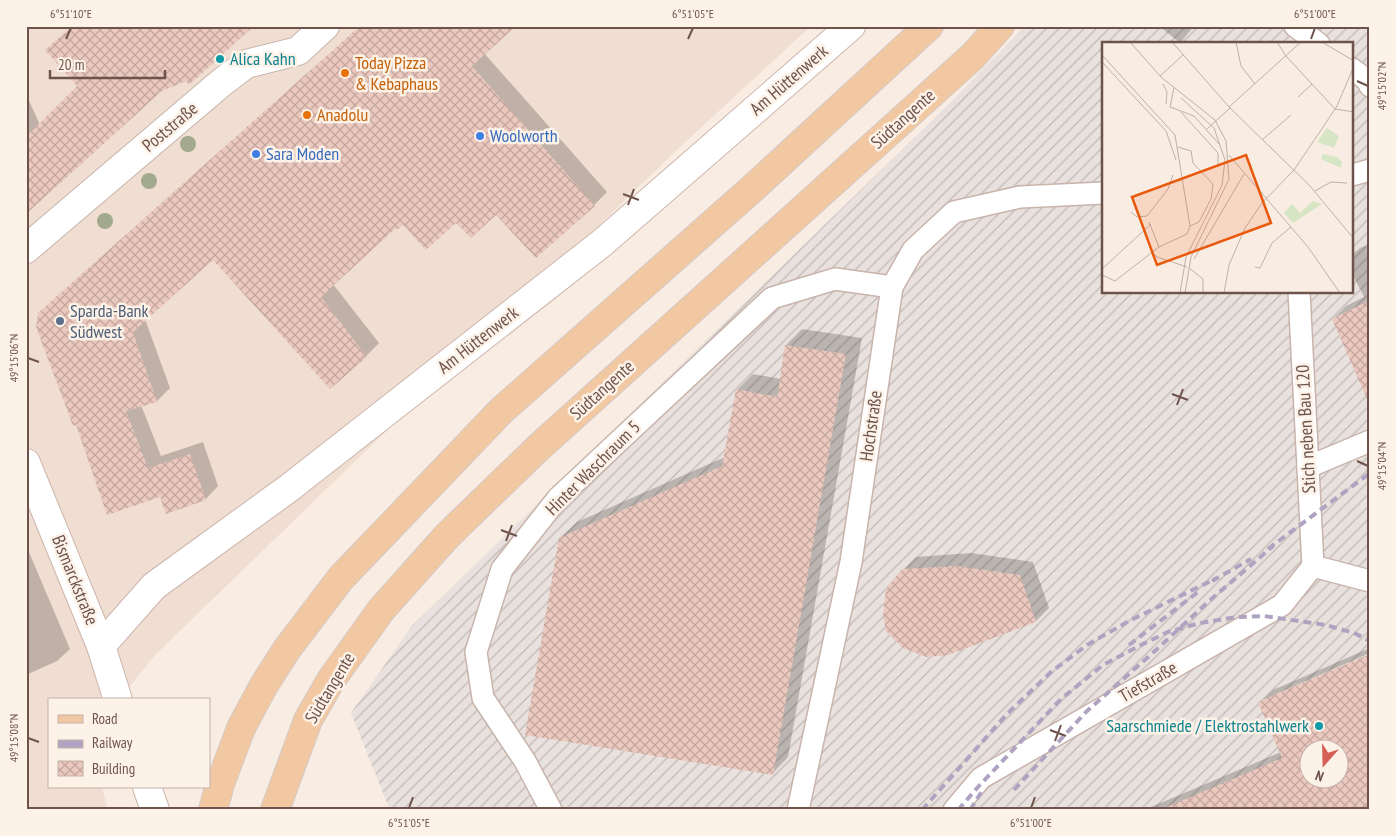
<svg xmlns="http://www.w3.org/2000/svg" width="1396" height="836" font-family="'PT Sans Narrow',sans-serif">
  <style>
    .residential { fill: #f0ded2 }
    .industrial { fill: url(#industrial-furrows); fill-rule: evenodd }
    .shadow { fill: #0003; fill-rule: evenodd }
    .building { fill: url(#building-cross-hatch); fill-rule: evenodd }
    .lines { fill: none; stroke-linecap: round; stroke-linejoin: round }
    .lane-casing { stroke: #c8b4ab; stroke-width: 24 }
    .street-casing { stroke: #c8b4ab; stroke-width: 30 }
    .secondary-casing { stroke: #cdb5ac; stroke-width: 30 }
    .primary-casing { stroke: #d4cbc9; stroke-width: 30 }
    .lane { stroke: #fff; stroke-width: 21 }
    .street { stroke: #fff; stroke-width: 28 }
    .secondary { stroke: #fff; stroke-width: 28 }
    .primary { stroke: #f1c8a2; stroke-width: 28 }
    .rail { stroke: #afa3c1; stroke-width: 4; stroke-dasharray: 8 5; stroke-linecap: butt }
    .tree { fill: #a2a98c }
    .ticks { fill: none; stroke: #6e534c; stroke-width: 2 }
    .culture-dot { fill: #0f9aa8; stroke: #fdf2e8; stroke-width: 2 }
    .food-dot { fill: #e8710a; stroke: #fdf2e8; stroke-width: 2 }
    .shop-dot { fill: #3f7fe0; stroke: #fdf2e8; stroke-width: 2 }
    .service-dot { fill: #5c6f8a; stroke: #fdf2e8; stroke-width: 2 }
    .labels { text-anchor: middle; stroke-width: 5; stroke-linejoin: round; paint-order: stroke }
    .culture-label { font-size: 18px; fill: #0d838f; stroke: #fdf2e8; text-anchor: start }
    .food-label { font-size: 18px; fill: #c56008; stroke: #fdf2e8; text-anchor: start }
    .street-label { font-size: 18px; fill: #6e534c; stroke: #fdf2e8 }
    .shop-label { font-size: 18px; fill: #366cbe; stroke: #fdf2e8; text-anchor: start }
    .service-label { font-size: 18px; fill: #4e5e75; stroke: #fdf2e8; text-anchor: start }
    .inset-road { fill: none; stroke: #c1afa7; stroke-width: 1 }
    .view { fill: #e8590c; fill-opacity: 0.15; stroke: #e8590c; stroke-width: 2.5 }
    .inset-edge { fill: none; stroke: #6e534c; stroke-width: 2.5 }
    .neatline { fill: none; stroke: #6e534c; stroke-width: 2 }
    .ticks-label { font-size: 12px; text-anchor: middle; fill: #6e534c }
  </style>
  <defs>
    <pattern id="industrial-furrows" width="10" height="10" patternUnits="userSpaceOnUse" patternTransform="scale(1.25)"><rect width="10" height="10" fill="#e9e1dd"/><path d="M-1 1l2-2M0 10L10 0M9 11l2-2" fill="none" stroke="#c1b9b5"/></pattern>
    <pattern id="building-cross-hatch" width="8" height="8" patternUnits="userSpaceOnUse" patternTransform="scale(1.25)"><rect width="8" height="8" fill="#ebc9be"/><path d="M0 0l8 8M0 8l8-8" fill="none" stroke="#c3a69d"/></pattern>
  </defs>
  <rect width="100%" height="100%" fill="#f9ede3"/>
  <!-- residential -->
  <polygon class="residential" points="26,26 811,26 681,146 155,655 119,700 49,700 49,787 102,787 108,810 26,810"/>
  <!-- industrial -->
  <path class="industrial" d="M 1025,26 L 1370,26 L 1370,810 L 390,810 L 351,713 L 411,627 L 950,103 ZM 1104,44 L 1352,44 L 1352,292 L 1104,292 ZM 1308,748 L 1338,748 L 1338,778 L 1308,778 Z"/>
  <!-- shadow -->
  <g class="shadow">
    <polygon points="1159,26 1194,26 1180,43"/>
    <polygon points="484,53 607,192 594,205 536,256 496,213 456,221 403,223 396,226 333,284 379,343 366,356 213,258 145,319 170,388 157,401 141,405 161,456 203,442 218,486 206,499 161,496 77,423 37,327"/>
    <polygon points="186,80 161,90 26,212 26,94 40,125"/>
    <polygon points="1370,244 1370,403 1333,319 1346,306 1364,297 1352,273 1352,255 1360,248"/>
    <polygon points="802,329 862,338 788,757 772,774 560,538 577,522 725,457 737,390 753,374 781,379 786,345"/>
    <polygon points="26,545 70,649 57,661 26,675"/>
    <polygon points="971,553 1033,562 1049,608 1036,621 903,570 916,557"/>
    <path d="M 1370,648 L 1370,653 L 1274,695 L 1274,697 L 1370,656 L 1370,810 L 1144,810 L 1281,752 L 1260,703 L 1273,690 ZM 1308,748 L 1338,748 L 1338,778 L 1308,778 Z"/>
  </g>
  <!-- building -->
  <g class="building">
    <polygon points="72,26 254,26 189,85 186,81 162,91 26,214 26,137 77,86 45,50"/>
    <polygon points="360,26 516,26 472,66 595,206 536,258 496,215 471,238 456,223 426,250 403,225 397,230 396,228 321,297 367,357 330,389 213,260 133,332 157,402 126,411 148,468 190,454 206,500 166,514 160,497 107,515 76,425 73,426 36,327 38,313"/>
    <polygon points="1370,300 1370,406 1332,319"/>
    <polygon points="785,345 846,354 773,775 525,735 559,538 722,466 736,389 777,397"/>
    <polygon points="957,566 1020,575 1036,622 948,655 926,657 903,648 886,631 883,614 886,589 902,569"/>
    <path d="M 1370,654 L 1370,810 L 1160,810 L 1282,758 L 1258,702 ZM 1308,748 L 1338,748 L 1338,778 L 1308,778 Z"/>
  </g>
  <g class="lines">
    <defs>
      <g id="lane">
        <polyline points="1295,26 1319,44"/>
        <polyline points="1352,69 1367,80 1370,86"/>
        <polyline points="1352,175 1370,170"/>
        <polyline points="1299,292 1313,566"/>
        <polyline points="1308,467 1370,441"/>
        <polyline points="1313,566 1370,581"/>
        <polyline points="551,810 525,761 483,698 476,652 502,569 558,498 772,298 835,279 892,287"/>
        <polyline points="798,810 851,562 892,287 913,250 954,212 1020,197 1104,193"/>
        <polyline points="954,810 981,778 1282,605 1313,566"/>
      </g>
      <polyline id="street" points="26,249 221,83 246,64 298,51 325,26"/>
      <g id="secondary">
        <polyline points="26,463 101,646 118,700"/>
        <polyline points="101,646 154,586 289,488 602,243 851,26"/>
        <polyline points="147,787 155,810"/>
      </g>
      <g id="primary">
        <polyline points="213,810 220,784 241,728 264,685 287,649 341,578 502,410 753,188 929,26"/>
        <polyline points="275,810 308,720 331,680 381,610 447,536 538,448 973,56 1000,26"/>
      </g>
    </defs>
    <!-- lane casing -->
    <use href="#lane" class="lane-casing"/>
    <!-- street casing -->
    <use href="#street" class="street-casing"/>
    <!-- secondary casing -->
    <use href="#secondary" class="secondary-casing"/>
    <!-- primary casing -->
    <use href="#primary" class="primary-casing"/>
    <!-- lane -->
    <use href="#lane" class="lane"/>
    <!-- street -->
    <use href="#street" class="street"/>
    <!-- secondary -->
    <use href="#secondary" class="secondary"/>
    <!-- primary -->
    <use href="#primary" class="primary"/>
    <!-- rail -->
    <g class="rail">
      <polyline points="1268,549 1370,473"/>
      <polyline points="1212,581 1251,559"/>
      <polyline points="1129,645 1198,592"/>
      <polyline points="1014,790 1086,712 1156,650 1208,602 1273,546"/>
      <polyline points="922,810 1007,714 1051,672 1087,645 1129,621 1217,578"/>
      <polyline points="958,810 978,787 1061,699 1103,665 1141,645 1168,632 1200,623 1237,617 1264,616 1326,625 1354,633 1370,641"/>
      <polyline points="970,810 982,791"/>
    </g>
  </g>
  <!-- trees -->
  <g class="tree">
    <circle cx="188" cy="144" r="8"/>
    <circle cx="149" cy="181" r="8"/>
    <circle cx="105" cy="221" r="8"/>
  </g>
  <!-- ticks -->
  <path class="ticks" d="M 66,39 L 71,28M 688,39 L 693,28M 1311,39 L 1315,28M 1357,81 L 1368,86M 623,194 L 639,200M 628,205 L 634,189M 28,358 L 39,362M 1172,394 L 1188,400M 1177,405 L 1183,389M 1357,461 L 1368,466M 501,530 L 517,536M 506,541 L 512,525M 1050,730 L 1066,736M 28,738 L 39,742M 1055,741 L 1061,725M 409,808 L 413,797M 1031,808 L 1035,797"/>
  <!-- markers -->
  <g class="culture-dot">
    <circle cx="220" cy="59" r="5"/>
    <circle cx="1319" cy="726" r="5"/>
  </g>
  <g class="food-dot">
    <circle cx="345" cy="73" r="5"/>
    <circle cx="307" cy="115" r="5"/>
  </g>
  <g class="shop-dot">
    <circle cx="480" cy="136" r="5"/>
    <circle cx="256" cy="154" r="5"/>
  </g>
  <circle class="service-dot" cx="60" cy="321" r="5"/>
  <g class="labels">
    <!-- culture labels -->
    <g class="culture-label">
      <text x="230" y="65">Alica Kahn</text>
      <text x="1309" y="732" text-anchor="end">Saarschmiede / Elektrostahlwerk</text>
    </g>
    <!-- food labels -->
    <g class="food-label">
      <text x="355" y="69">Today Pizza<tspan x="355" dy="21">&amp; Kebaphaus</tspan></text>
      <text x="317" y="121">Anadolu</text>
    </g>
    <!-- street labels -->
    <g class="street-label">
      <text transform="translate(789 80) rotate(-41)" y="6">Am Hüttenwerk</text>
      <text transform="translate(903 119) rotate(-42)" y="6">Südtangente</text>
      <text transform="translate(170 127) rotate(-40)" y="6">Poststraße</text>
      <text transform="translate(478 340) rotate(-38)" y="6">Am Hüttenwerk</text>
      <text transform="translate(602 390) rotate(-42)" y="6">Südtangente</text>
      <text transform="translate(871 426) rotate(-82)" y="6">Hochstraße</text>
      <text transform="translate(1306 429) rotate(-93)" y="6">Stich neben Bau 120</text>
      <text transform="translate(593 468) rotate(-45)" y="6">Hinter Waschraum 5</text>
      <text transform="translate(75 580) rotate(68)" y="6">Bismarckstraße</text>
      <text transform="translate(1148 682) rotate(-30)" y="6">Tiefstraße</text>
      <text transform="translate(330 688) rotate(-59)" y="6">Südtangente</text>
    </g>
    <!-- shop labels -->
    <g class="shop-label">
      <text x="490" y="142">Woolworth</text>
      <text x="266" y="160">Sara Moden</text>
    </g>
    <!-- service labels -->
    <g class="service-label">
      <text x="70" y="317">Sparda-Bank<tspan x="70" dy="21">Südwest</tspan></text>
    </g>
  </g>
  <!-- overview -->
  <g transform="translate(1102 42)">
    <rect width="251" height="251" fill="#f9ede3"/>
    <path d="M 225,86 L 237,94 L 232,106 L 215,100 ZM 221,112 L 235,115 L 240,120 L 239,126 L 219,117 ZM 211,159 L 220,162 L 191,181 L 182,171 L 190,162 L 198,171 Z" fill="#d6e5c3"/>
    <path class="inset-road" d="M 28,0 L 59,35 L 113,78 L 124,99 L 127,137 L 89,215 L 83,251M 70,0 L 128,66 L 208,144 L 252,197M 134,0 L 139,24 L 153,42M 175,0 L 184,14 L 233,67 L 252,70M 220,0 L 252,19M 0,13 L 73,93 L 88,184 L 85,192 L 57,205 L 13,239 L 0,233M 0,20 L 64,89 L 74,118M 58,34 L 81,13M 61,42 L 65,50 L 64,62M 72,46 L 68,65 L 92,74 L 117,102M 196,55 L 210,42M 127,65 L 199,0M 79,70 L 116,111 L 116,125M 105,87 L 128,66M 160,98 L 189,73M 76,105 L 89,109 L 91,121 L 111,142 L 109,157 L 97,180 L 88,184M 127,113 L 206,205 L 238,251M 213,149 L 229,140 L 245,141M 29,170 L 35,175 L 45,174M 45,174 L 66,147 L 71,133M 47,180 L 57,205M 50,210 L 55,215 L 85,225M 92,217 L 142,132M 153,225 L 158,226 L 170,201 L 189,185M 87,226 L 101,237 L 101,251M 0,227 L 49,182M 78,251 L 84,215 L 120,143 L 123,118 L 112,86 L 79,56M 122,251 L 127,223 L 143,186 L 160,161 L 192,128 L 219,88 L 235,64 L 252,24"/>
    <path class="view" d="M 144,113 L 169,181 L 55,223 L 30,155 Z"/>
    <rect width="251" height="251" class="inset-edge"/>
  </g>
  <!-- border -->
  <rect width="1396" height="836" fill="none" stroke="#fdf2e8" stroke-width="55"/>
  <!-- legend -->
  <rect x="48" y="698" width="162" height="90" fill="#fdf2e8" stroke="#c4b2aa"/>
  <rect x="58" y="715" width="25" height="8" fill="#f1c8a2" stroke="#c4b2aa"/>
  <text x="92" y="724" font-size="15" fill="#6e534c">Road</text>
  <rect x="58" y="740" width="25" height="8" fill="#afa3c1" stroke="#c4b2aa"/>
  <text x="92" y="748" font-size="15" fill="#6e534c">Railway</text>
  <rect x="58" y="761" width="25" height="15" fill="url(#building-cross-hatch)" stroke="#c4b2aa"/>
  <text x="92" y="774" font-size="15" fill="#6e534c">Building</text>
  <!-- north arrow -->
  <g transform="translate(1324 764) rotate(200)"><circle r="24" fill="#fdf2e8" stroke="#c4b2aa"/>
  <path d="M0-4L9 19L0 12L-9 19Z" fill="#d65f55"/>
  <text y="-8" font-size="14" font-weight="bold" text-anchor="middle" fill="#6e534c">N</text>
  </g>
  <!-- scale -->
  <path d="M50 70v8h115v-8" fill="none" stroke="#6e534c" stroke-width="2.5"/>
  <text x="58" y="70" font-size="15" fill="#6e534c" stroke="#fdf2e8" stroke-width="4" paint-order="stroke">20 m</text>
  <rect x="28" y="28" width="1340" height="780" class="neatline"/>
  <g class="ticks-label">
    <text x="71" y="18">6°51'10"E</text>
    <text x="693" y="18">6°51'05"E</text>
    <text x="1315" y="18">6°51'00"E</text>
    <text transform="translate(1382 86) rotate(-90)" y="4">49°15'02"N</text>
    <text transform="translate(14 358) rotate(-90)" y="4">49°15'06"N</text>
    <text transform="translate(1382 466) rotate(-90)" y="4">49°15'04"N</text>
    <text transform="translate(14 738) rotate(-90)" y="4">49°15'08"N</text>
    <text x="409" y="827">6°51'05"E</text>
    <text x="1031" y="827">6°51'00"E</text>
  </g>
</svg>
